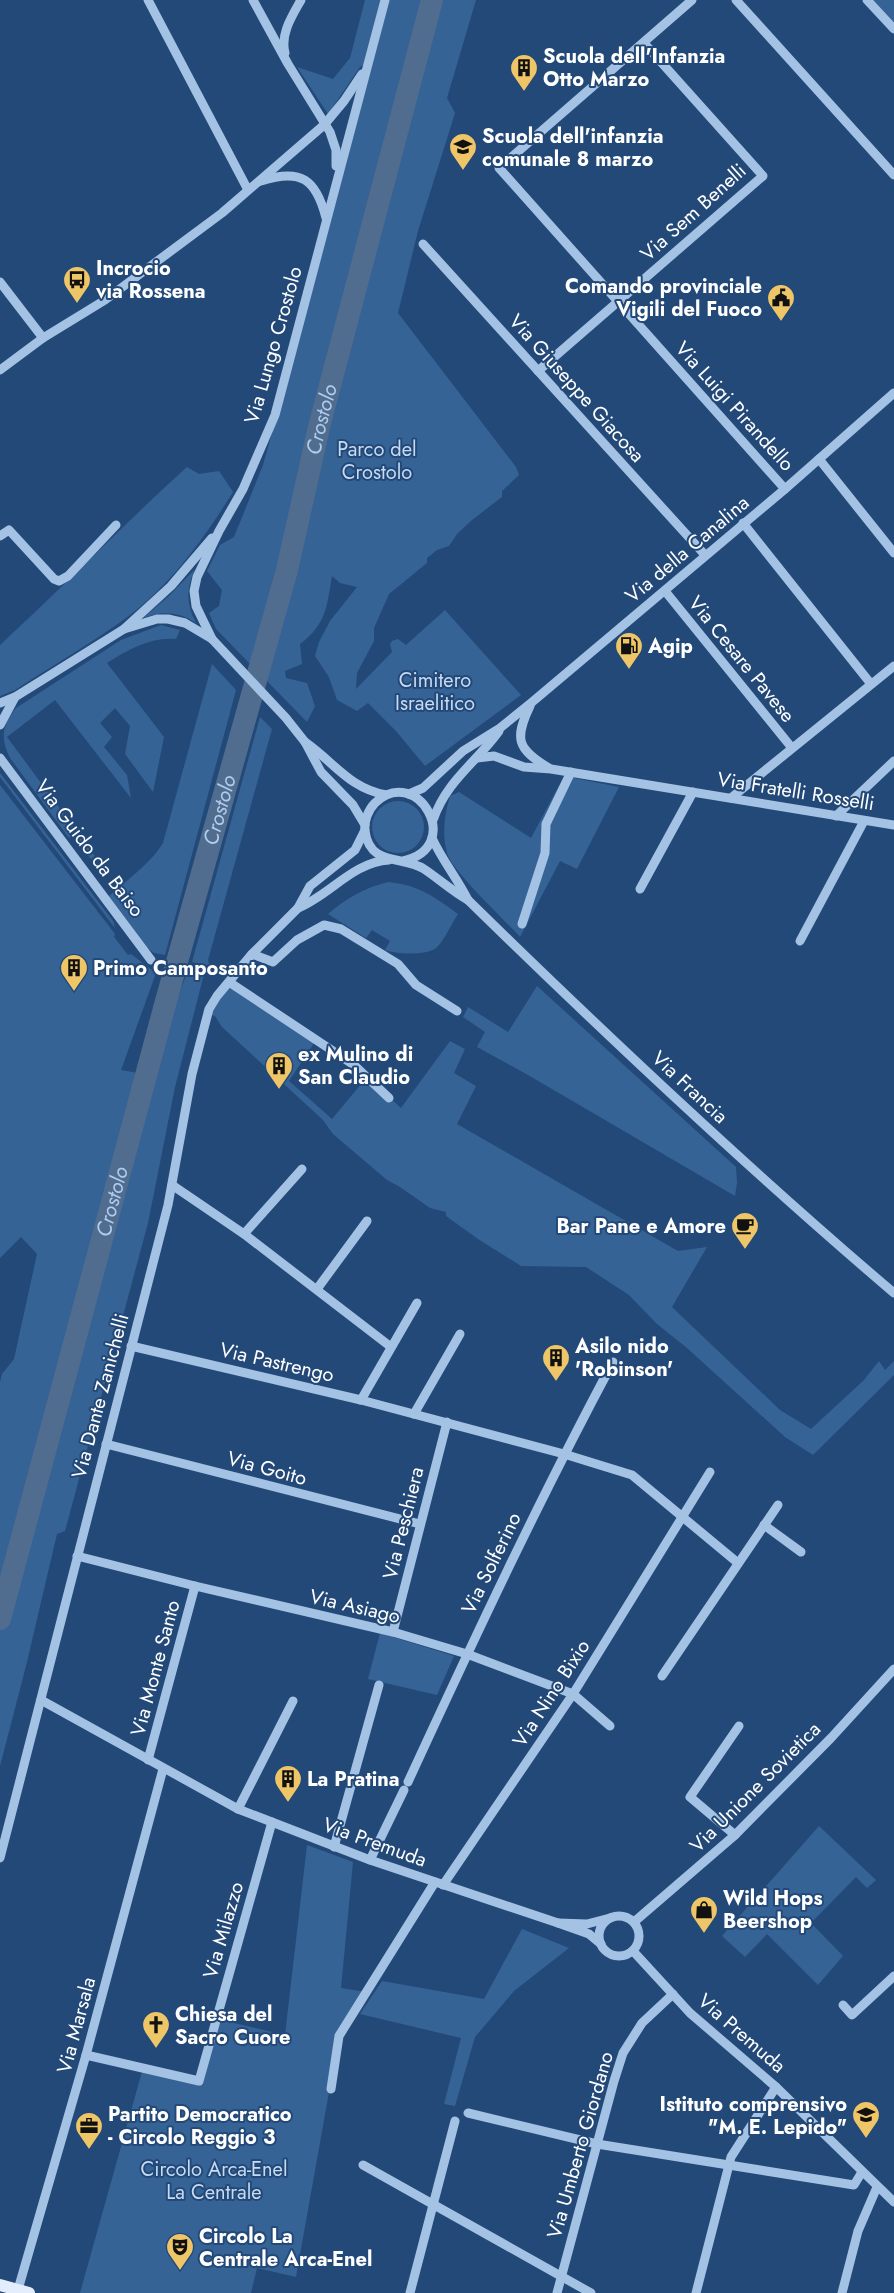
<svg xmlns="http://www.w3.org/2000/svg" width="894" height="2293" font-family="Jost,sans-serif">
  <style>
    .green { fill: #366395 }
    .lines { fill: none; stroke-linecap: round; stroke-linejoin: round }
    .river { stroke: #506d8f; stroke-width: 22 }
    .minor { stroke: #a4c2e4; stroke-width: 9 }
    .major { stroke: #e4edfc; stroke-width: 12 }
    .labels { text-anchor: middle; stroke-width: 4; stroke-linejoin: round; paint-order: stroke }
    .poi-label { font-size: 20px; font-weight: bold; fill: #fff; stroke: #234978; text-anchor: start }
    .street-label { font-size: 20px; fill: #fff; stroke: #234978 }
    .park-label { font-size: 20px; fill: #c7dbf3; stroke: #234978 }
    .water-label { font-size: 21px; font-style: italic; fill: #afccec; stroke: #234978 }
  </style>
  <rect width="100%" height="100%" fill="#234978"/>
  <!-- green -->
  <g class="green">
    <path d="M 365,0 L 476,0 L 447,98 L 455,113 L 418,231 L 398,313 L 516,467 L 519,475 L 502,491 L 502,497 L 472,520 L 457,534 L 449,546 L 437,550 L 427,558 L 427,563 L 389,594 L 374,628 L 374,641 L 357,673 L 356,689 L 392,652 L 390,644 L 392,641 L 398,639 L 406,645 L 445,610 L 521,695 L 425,766 L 396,731 L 368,703 L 357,711 L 337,700 L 329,677 L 315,656 L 319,642 L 330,621 L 357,587 L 340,583 L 332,576 C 327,606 326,625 300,644 L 302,664 L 285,671 L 286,678 L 307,683 L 315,706 L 307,722 L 216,629 L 209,613 L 219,606 L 222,590 L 207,571 L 220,545 L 234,537 L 263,465 L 324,247 L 372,60 L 360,67 L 328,114 L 297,67 L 333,79 L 350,58 Z"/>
    <polygon points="867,0 894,0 894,29"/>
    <path d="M 187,467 L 199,474 L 219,471 L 233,492 C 205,537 173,582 130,615 C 94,642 53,665 15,690 L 0,696 L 0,645 C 63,587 123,525 187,467 Z"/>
    <path d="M 195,569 C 186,588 186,604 196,623 C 178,611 162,611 143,618 L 169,596 Z"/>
    <path d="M 161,625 L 180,630 L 176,639 C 150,637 128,650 107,663 L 164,737 L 153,792 L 125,754 L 130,726 L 115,708 L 100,723 L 112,737 L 104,747 L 127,775 L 131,798 L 55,700 L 7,737 L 95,856 L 91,859 L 72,836 L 69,838 L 10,758 C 0,738 2,726 16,708 L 121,640 Z"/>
    <path d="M 212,664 L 236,690 L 165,955 L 154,953 L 146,947 L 109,896 C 126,881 152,862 163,843 Z"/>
    <polygon points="260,717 272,729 208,960 210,967 192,962"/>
    <polygon points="0,773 113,921 115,928 0,777"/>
    <path d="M 564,776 L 619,787 L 577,869 L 560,861 L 520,937 C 506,921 451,870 447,853 C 442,833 444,816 450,796 L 459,792 L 531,838 Z"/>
    <polygon points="0,785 115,934 114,937 128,955 131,954 156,973 121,1070 149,1075 188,970 204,974 175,1087 148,1223 65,1531 57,1534 26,1666 0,1766 0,1382 2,1374 14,1359 37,1254 21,1237 0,1258"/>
    <circle cx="398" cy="827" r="26"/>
    <path d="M 388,882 C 419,885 433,896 458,914 C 451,924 445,940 436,948 C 426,956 396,954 385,950 L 390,941 L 372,930 L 366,938 L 328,914 C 347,898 364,888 388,882 Z"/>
    <polygon points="229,982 316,1040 289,1081 332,1119 367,1077 401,1108 450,1041 465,1049 454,1073 476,1086 457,1124 678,1251 707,1247 672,1307 780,1410 811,1429 864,1380 879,1361 885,1370 894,1361 894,1375 813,1455 785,1437 687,1348 657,1324 629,1295 586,1267 521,1266 478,1239 446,1216 446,1212 430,1208 400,1187 387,1180 333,1134 323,1120 222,1027 215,1016 208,1014"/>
    <polygon points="537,986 736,1167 737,1183 735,1196 528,1075 477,1047 485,1032 463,1017 468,1007 508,1032"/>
    <polygon points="380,1633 454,1656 437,1695 368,1679"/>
    <polygon points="819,1826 876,1880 867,1888 856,1877 811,1923 843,1956 818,1985 767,1934 745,1957 722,1936"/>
    <polygon points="307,1845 353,1862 341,1988 367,1992 339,2036 296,2277 257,2268 251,2293 80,2293 143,2068 199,2081 217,2019 285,2035"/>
    <polygon points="522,1929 569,1948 514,1991 475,2037 455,2106 444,2104 461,2038 360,2014 382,1981 484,1999"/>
  </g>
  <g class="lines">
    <!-- river -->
    <path class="river" id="s1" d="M 0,1619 L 166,1001 L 287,570 L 319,427 L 432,0"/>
    <!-- minor -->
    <g class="minor">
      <polyline points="148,0 248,190"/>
      <polyline points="253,0 288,64 330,132 336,150 336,166"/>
      <polyline points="692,0 499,168 785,489"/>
      <polyline points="736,0 894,175"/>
      <polyline points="867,0 894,29"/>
      <path d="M 285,53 C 280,34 292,16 301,0"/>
      <path d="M 261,181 C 301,168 316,179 326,218"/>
      <polyline points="423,244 705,555"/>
      <polyline points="0,282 43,338"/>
      <polyline points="0,370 43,338 105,300 222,213 324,125 344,101 362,74"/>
      <polyline points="538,371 763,176 644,43"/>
      <polyline points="819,459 894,553"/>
      <polyline points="743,523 871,684"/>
      <polyline points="0,536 9,530 54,579 59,581 68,576 116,525"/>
      <polyline points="665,591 792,748"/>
      <polyline points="124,629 157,619 168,619 185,623 212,639 286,718 305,742 321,772 353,805 365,825"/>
      <polyline points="212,639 196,606 194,591 197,577 219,531 243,489 275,415 385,0"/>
      <polyline points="0,703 15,697 124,629 171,586 212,538"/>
      <path d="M 530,706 C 514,739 517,749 549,768"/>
      <polyline points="0,725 15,697"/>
      <path d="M 305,742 C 335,763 349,788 386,795"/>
      <polyline points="0,758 151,960"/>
      <polyline points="477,758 494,756 524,767 551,769 894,825"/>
      <polyline points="409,794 423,788 463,751 500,728 531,703 785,489 894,393"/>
      <polyline points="731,798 894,666"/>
      <polyline points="836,816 894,761"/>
      <path d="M 433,820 C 447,780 475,764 499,731"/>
      <path d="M 432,838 C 442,860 457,878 468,900"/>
      <path d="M 403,861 C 466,847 417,763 375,803 C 368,810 364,821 365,831 C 370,867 402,855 424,869 C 439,879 452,891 468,900 C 606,1035 747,1168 894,1293"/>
      <polyline points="640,889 693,792"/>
      <path d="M 298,908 C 330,895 353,862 389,860"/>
      <polyline points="522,924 545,853 546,824 571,772"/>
      <polyline points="800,941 864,821"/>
      <polyline points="252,954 273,962 297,940 324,925 341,929 398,964 416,985 457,1011"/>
      <polyline points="229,982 354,1065 389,1098"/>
      <polyline points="172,1185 244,1234 391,1347"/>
      <polyline points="244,1234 302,1169"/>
      <polyline points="317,1289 367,1221"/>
      <polyline points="131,1346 361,1400 564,1454 632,1475 738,1563"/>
      <polyline points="361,1400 417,1303"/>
      <polyline points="414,1414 460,1334"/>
      <polyline points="106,1444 420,1524"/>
      <polyline points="764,1525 801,1552"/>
      <polyline points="77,1556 195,1586 393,1632 467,1654 573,1694 610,1726"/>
      <polyline points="393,1632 447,1422"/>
      <polyline points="662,1676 778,1505"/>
      <polyline points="41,1700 238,1809 370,1860 558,1923"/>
      <polyline points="148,1760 195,1586"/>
      <path d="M 408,1782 C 473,1641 539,1500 613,1362"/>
      <polyline points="238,1809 293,1701"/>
      <polyline points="735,1835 690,1797 739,1726"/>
      <polyline points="334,1847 379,1685"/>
      <polyline points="0,1858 168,1205 192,1074 209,1009 217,996 252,954 298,908 310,886 355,850 365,830"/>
      <polyline points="370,1860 404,1790"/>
      <polyline points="443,1885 573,1694 710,1472"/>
      <circle cx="619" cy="1936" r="20"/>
      <polyline points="634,1922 735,1835 831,1738 894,1669"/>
      <polyline points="601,1944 589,1934 558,1923 587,1924 610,1918"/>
      <polyline points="633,1951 690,2013 776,2087 894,2202"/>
      <polyline points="843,2005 852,2015 894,1976"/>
      <polyline points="86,2055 199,2081 272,1822"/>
      <polyline points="331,2089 339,2036 435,1882"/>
      <polyline points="468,2113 597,2144 854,2185 862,2172"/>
      <polyline points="363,2165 591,2293"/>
      <polyline points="17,2293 86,2055 163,1769"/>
      <polyline points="410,2293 455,2121"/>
      <polyline points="557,2293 614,2081 623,2053 642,2023 673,1994"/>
      <polyline points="696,2293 731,2157 776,2087"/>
      <polyline points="842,2293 858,2231 877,2187"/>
    </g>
    <!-- major -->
    <polyline class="major" points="0,2285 29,2293"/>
  </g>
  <!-- icons -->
  <defs>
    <symbol id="building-pin" viewBox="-11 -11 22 30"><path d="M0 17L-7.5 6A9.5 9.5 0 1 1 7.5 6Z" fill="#eec667" stroke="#234978"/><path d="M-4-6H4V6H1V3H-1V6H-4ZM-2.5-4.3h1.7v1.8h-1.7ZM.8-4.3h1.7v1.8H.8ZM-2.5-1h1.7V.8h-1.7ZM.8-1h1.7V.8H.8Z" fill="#111"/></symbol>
    <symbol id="school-pin" viewBox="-11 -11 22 30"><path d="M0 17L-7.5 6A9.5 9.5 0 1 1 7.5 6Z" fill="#eec667" stroke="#234978"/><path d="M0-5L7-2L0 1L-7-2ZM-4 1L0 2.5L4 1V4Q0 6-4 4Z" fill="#111"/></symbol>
    <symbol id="bus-pin" viewBox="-11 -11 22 30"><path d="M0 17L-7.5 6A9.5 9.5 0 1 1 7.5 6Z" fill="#eec667" stroke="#234978"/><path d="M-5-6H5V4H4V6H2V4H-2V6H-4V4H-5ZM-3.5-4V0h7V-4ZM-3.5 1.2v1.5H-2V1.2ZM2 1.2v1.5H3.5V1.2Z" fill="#111"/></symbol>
    <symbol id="civic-pin" viewBox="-11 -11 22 30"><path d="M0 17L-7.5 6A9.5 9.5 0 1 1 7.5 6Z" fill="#eec667" stroke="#234978"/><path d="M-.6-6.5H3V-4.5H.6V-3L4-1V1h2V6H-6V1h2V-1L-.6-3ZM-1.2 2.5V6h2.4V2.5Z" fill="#111"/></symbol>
    <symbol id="fuel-pin" viewBox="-11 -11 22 30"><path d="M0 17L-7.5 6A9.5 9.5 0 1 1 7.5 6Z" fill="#eec667" stroke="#234978"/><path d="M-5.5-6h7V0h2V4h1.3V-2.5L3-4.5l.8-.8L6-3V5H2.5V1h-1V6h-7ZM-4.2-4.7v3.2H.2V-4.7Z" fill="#111"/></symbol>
    <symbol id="cafe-pin" viewBox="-11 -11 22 30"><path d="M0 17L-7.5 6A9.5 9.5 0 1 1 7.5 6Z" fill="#eec667" stroke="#234978"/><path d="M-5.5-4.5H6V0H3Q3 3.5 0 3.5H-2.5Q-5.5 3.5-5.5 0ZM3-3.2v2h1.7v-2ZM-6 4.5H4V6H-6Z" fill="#111"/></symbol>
    <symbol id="shop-pin" viewBox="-11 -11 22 30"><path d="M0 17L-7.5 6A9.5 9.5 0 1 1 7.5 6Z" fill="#eec667" stroke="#234978"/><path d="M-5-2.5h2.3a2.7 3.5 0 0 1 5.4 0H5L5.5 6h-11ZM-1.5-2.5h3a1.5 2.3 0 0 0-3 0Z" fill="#111"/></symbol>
    <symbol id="church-pin" viewBox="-11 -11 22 30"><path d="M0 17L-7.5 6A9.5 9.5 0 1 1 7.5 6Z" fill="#eec667" stroke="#234978"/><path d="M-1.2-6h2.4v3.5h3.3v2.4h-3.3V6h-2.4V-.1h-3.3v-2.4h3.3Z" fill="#111"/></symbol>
    <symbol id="office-pin" viewBox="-11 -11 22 30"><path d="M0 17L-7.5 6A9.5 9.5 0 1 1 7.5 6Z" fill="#eec667" stroke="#234978"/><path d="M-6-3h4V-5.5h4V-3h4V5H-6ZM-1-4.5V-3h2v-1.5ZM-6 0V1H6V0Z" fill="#111"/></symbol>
    <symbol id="theatre-pin" viewBox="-11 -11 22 30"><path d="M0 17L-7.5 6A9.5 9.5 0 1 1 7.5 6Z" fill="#eec667" stroke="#234978"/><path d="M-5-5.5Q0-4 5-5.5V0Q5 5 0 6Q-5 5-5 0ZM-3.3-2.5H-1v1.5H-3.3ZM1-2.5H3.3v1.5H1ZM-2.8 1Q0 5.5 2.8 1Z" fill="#111"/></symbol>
  </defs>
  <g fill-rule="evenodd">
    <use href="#building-pin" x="508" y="52" width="32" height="43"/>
    <use href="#school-pin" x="447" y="131" width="32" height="43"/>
    <use href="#bus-pin" x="61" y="264" width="32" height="43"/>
    <use href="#civic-pin" x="765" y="282" width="32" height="43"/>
    <use href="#fuel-pin" x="613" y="630" width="32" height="43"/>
    <use href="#building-pin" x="58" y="952" width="32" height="43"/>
    <use href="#building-pin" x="263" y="1050" width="32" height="43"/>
    <use href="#cafe-pin" x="729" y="1210" width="32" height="43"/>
    <use href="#building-pin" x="540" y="1342" width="32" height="43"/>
    <use href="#building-pin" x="272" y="1763" width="32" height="43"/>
    <use href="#shop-pin" x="688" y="1894" width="32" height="43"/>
    <use href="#church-pin" x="140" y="2009" width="32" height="43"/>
    <use href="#school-pin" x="850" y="2099" width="32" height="43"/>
    <use href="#office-pin" x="73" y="2110" width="32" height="43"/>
    <use href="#theatre-pin" x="164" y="2231" width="32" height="43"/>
  </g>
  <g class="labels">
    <!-- poi labels -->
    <g class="poi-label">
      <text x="543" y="63">Scuola dell'Infanzia<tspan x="543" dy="23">Otto Marzo</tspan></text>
      <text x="482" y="143">Scuola dell'infanzia<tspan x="482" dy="23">comunale 8 marzo</tspan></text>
      <text x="96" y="275">Incrocio<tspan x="96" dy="23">via Rossena</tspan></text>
      <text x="762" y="293" text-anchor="end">Comando provinciale<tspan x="762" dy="23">Vigili del Fuoco</tspan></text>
      <text x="648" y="653">Agip</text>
      <text x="93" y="975">Primo Camposanto</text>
      <text x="298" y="1061">ex Mulino di<tspan x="298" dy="23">San Claudio</tspan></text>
      <text x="726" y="1233" text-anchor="end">Bar Pane e Amore</text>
      <text x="575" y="1353">Asilo nido<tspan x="575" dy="23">'Robinson'</tspan></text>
      <text x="307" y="1786">La Pratina</text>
      <text x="723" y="1905">Wild Hops<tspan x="723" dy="23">Beershop</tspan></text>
      <text x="175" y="2021">Chiesa del<tspan x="175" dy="23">Sacro Cuore</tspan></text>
      <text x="847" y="2111" text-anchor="end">Istituto comprensivo<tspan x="847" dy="23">"M. E. Lepido"</tspan></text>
      <text x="108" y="2121">Partito Democratico<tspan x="108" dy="23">- Circolo Reggio 3</tspan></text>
      <text x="199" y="2243">Circolo La<tspan x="199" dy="23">Centrale Arca-Enel</tspan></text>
    </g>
    <!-- street labels -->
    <g class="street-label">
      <text transform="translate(693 212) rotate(-42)" y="7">Via Sem Benelli</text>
      <text transform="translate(273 345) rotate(-74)" y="7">Via Lungo Crostolo</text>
      <text transform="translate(577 388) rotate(48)" y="7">Via Giuseppe Giacosa</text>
      <text transform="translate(735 406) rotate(48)" y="7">Via Luigi Pirandello</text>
      <text transform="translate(687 549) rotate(-40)" y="7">Via della Canalina</text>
      <text transform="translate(742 659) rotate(51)" y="7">Via Cesare Pavese</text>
      <text transform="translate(796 791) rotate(9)" y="7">Via Fratelli Rosselli</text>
      <text transform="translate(90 848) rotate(53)" y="7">Via Guido da Baiso</text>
      <text transform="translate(690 1087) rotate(43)" y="7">Via Francia</text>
      <text transform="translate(277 1362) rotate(13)" y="7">Via Pastrengo</text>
      <text transform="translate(100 1396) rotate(-75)" y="7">Via Dante Zanichelli</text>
      <text transform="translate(267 1468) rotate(15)" y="7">Via Goito</text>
      <text transform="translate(403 1523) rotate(-76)" y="7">Via Peschiera</text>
      <text transform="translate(491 1563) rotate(-64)" y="7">Via Solferino</text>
      <text transform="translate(355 1606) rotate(13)" y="7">Via Asiago</text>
      <text transform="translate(155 1668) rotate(-75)" y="7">Via Monte Santo</text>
      <text transform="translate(551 1693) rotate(-57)" y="7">Via Nino Bixio</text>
      <text transform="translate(755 1787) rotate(-45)" y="7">Via Unione Sovietica</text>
      <text transform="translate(375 1842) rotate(20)" y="7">Via Premuda</text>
      <text transform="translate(223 1930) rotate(-74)" y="7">Via Milazzo</text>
      <text transform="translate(76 2025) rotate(-75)" y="7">Via Marsala</text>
      <text transform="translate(742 2033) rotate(41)" y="7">Via Premuda</text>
      <text transform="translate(580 2145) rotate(-74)" y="7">Via Umberto Giordano</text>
    </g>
    <!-- park labels -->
    <g class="park-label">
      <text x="377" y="456">Parco del<tspan x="377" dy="23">Crostolo</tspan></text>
      <text x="435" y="687">Cimitero<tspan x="435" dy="23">Israelitico</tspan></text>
      <text x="214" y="2176">Circolo Arca-Enel<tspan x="214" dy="23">La Centrale</tspan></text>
    </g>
    <!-- water labels -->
    <g class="water-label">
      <text dy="7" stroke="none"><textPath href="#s1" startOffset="1242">Crostolo</textPath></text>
      <text dy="7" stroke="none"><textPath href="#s1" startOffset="838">Crostolo</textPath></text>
      <text dy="7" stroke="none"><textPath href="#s1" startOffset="432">Crostolo</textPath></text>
    </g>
  </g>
</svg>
